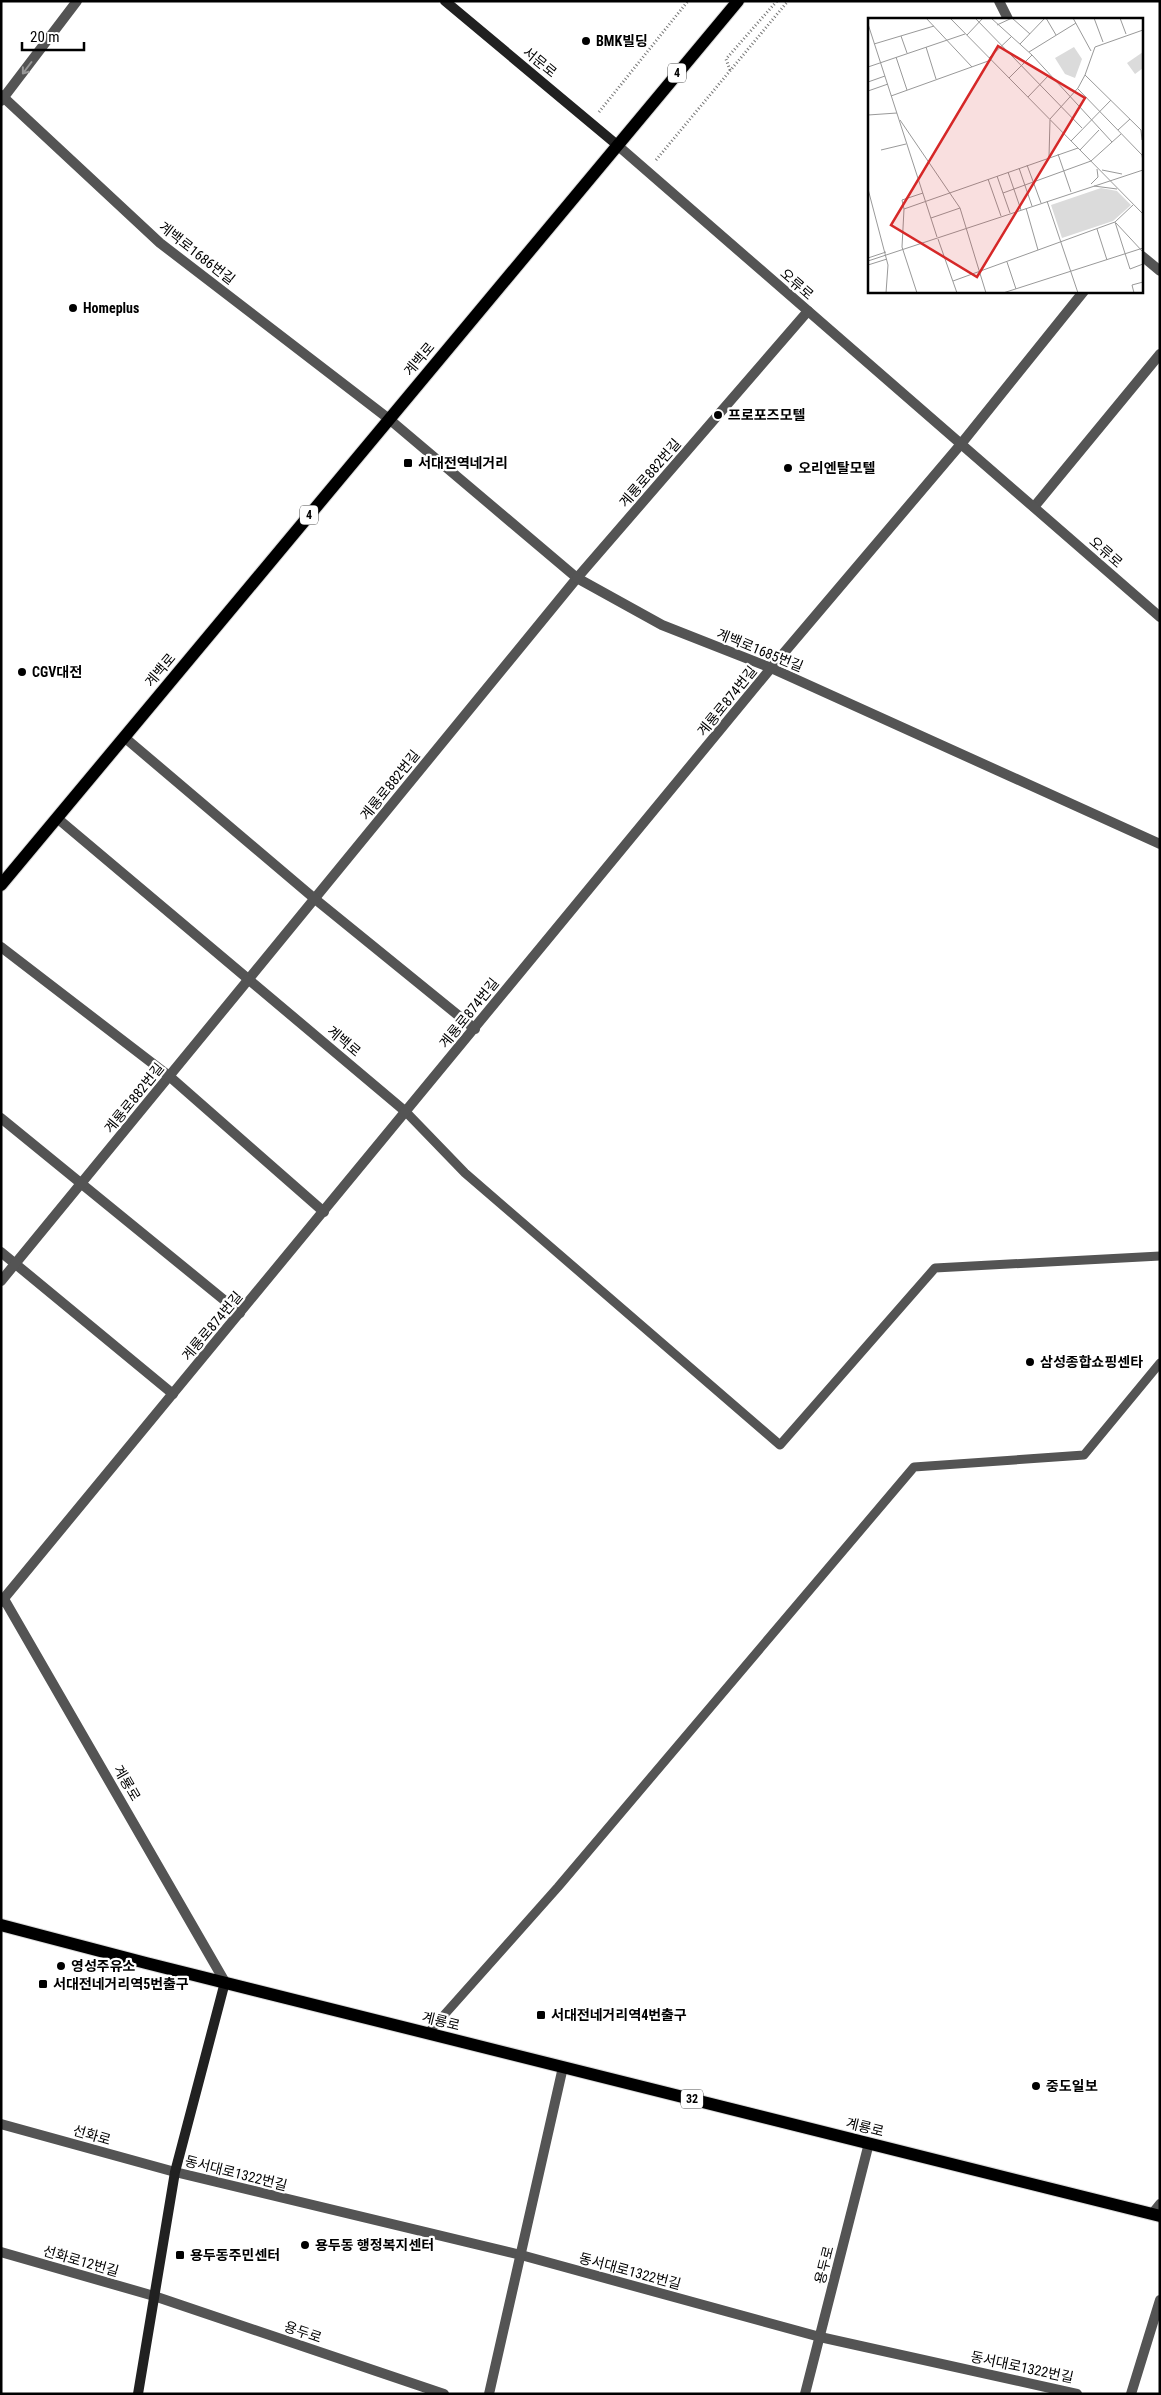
<svg xmlns="http://www.w3.org/2000/svg" width="1161" height="2395" font-family="'Roboto Condensed','Noto Sans KR',sans-serif">
  <style>
    .lines { fill: none; stroke-linecap: round; stroke-linejoin: round }
    .primary-casing { stroke: #dbdbdb; stroke-width: 14 }
    .path { stroke: #767676; stroke-width: 3; stroke-dasharray: 1 2.5; stroke-linecap: butt }
    .service { stroke: #545454; stroke-width: 9 }
    .pedestrian { stroke: #545454; stroke-width: 10 }
    .minor { stroke: #545454; stroke-width: 10 }
    .tertiary { stroke: #545454; stroke-width: 10 }
    .secondary { stroke: #212121; stroke-width: 10 }
    .primary { stroke: #000; stroke-width: 12 }
    .oneway { stroke: #989898 }
    .poi-dot { fill: #000; stroke: #fff; stroke-width: 2 }
    .labels { text-anchor: middle; stroke-width: 4.5; stroke-linejoin: round; paint-order: stroke }
    .shield { fill: #fff; stroke: #4c4c4c; stroke-width: 1 }
    .shield-label { font-size: 12px; font-weight: bold; fill: #000 }
    .poi-label { font-size: 14px; font-weight: bold; fill: #000; stroke: #fff; text-anchor: start }
    .street-label { font-size: 14px; fill: #000; stroke: #fff }
    .inset-road { fill: none; stroke: #999; stroke-width: 1 }
    .view { fill: #d62828; fill-opacity: 0.15; stroke: #d62828; stroke-width: 2.5 }
    .inset-edge { fill: none; stroke: #000; stroke-width: 2.5 }
  </style>
  <rect width="100%" height="100%" fill="#fff"/>
  <g class="lines">
    <defs>
      <g id="primary">
        <polyline points="1,885 738,1"/>
        <polyline points="1,1925 146,1963 1160,2216"/>
      </g>
    </defs>
    <!-- primary casing -->
    <use href="#primary" class="primary-casing"/>
    <!-- path -->
    <g class="path">
      <polyline points="730,70 726,59 777,1"/>
      <polyline points="599,112 688,1"/>
      <polyline points="656,160 788,1"/>
    </g>
    <!-- service -->
    <g class="service">
      <polyline points="406,1112 465,1173 780,1445 935,1268 1160,1256"/>
      <polyline points="428,2033 558,1887 914,1467 1084,1455 1160,1363"/>
    </g>
    <!-- pedestrian -->
    <polyline class="pedestrian" points="248,980 577,578"/>
    <!-- minor -->
    <g class="minor">
      <polyline points="999,1 1008,19"/>
      <polyline points="1,95 160,243 389,419 577,578 662,625 771,668 1160,844"/>
      <polyline points="1,101 77,1"/>
      <polyline points="1142,256 1160,271"/>
      <polyline points="1034,507 1160,354"/>
      <polyline points="577,578 808,311"/>
      <polyline points="124,737 315,899 475,1029"/>
      <polyline points="57,818 406,1112"/>
      <polyline points="1,947 169,1076 324,1212"/>
      <polyline points="1,1118 240,1313"/>
      <polyline points="1,1252 173,1394"/>
      <polyline points="1,1281 248,980"/>
      <polyline points="4,1599 225,1982"/>
      <polyline points="1,1602 771,668 961,444 1084,291"/>
      <polyline points="1,2124 175,2172 521,2255 820,2337 1077,2394"/>
      <polyline points="1152,2214 1160,2204"/>
      <polyline points="1,2252 154,2296 444,2394"/>
      <polyline points="489,2394 563,2067"/>
      <polyline points="805,2394 869,2143"/>
      <polyline points="1131,2394 1160,2300"/>
    </g>
    <!-- tertiary -->
    <polyline class="tertiary" points="616,144 1160,617"/>
    <!-- secondary -->
    <g class="secondary">
      <polyline points="445,1 616,144"/>
      <polyline points="138,2394 175,2172 225,1982"/>
    </g>
    <!-- primary -->
    <use href="#primary" class="primary"/>
  </g>
  <!-- one-way arrows -->
  <defs><path id="oneway-shaft" d="M-6 0H5M1.5-3L5.5 0L1.5 3" fill="none" stroke-width="1.6" stroke-linecap="round" stroke-linejoin="round" transform="scale(1.25)"/></defs>
  <use class="oneway" href="#oneway-shaft" transform="translate(27 68) rotate(127)"/>
  <!-- markers -->
  <g class="poi-dot">
    <circle cx="586" cy="41" r="5"/>
    <circle cx="73" cy="308" r="5"/>
    <circle cx="718" cy="415" r="5"/>
    <rect x="403" y="458" width="10" height="10" rx="2.5"/>
    <circle cx="788" cy="468" r="5"/>
    <circle cx="22" cy="672" r="5"/>
    <circle cx="1030" cy="1362" r="5"/>
    <circle cx="61" cy="1966" r="5"/>
    <rect x="38" y="1979" width="10" height="10" rx="2.5"/>
    <rect x="536" y="2010" width="10" height="10" rx="2.5"/>
    <circle cx="1036" cy="2086" r="5"/>
    <circle cx="305" cy="2245" r="5"/>
    <rect x="175" y="2250" width="10" height="10" rx="2.5"/>
  </g>
  <g class="labels">
    <!-- shield labels -->
    <g class="shield">
      <rect x="668" y="63.5" width="18" height="19" rx="4"/>
      <rect x="300" y="505.5" width="18" height="19" rx="4"/>
      <rect x="681" y="2089.5" width="22" height="19" rx="4"/>
    </g>
    <g class="shield-label">
      <text x="677" y="77">4</text>
      <text x="309" y="519">4</text>
      <text x="692" y="2103">32</text>
    </g>
    <!-- poi labels -->
    <g class="poi-label">
      <text x="596" y="46">BMK빌딩</text>
      <text x="83" y="313">Homeplus</text>
      <text x="728" y="420">프로포즈모텔</text>
      <text x="418" y="468">서대전역네거리</text>
      <text x="798" y="473">오리엔탈모텔</text>
      <text x="32" y="677">CGV대전</text>
      <text x="1040" y="1367">삼성종합쇼핑센타</text>
      <text x="71" y="1971">영성주유소</text>
      <text x="53" y="1989">서대전네거리역5번출구</text>
      <text x="551" y="2020">서대전네거리역4번출구</text>
      <text x="1046" y="2091">중도일보</text>
      <text x="315" y="2250">용두동 행정복지센터</text>
      <text x="190" y="2260">용두동주민센터</text>
    </g>
    <!-- street labels -->
    <g class="street-label">
      <text transform="translate(540 62) rotate(39)" y="5">서문로</text>
      <text transform="translate(197 253) rotate(38)" y="5">계백로1686번길</text>
      <text transform="translate(797 284) rotate(41)" y="5">오류로</text>
      <text transform="translate(419 359) rotate(-50)" y="5">계백로</text>
      <text transform="translate(650 473) rotate(-49)" y="5">계룡로882번길</text>
      <text transform="translate(1106 552) rotate(41)" y="5">오류로</text>
      <text transform="translate(760 650) rotate(22)" y="5">계백로1685번길</text>
      <text transform="translate(160 670) rotate(-50)" y="5">계백로</text>
      <text transform="translate(727 701) rotate(-51)" y="5">계룡로874번길</text>
      <text transform="translate(390 785) rotate(-51)" y="5">계룡로882번길</text>
      <text transform="translate(469 1013) rotate(-51)" y="5">계룡로874번길</text>
      <text transform="translate(344 1041) rotate(40)" y="5">계백로</text>
      <text transform="translate(134 1098) rotate(-51)" y="5">계룡로882번길</text>
      <text transform="translate(212 1326) rotate(-50)" y="5">계룡로874번길</text>
      <text transform="translate(127 1783) rotate(60)" y="5">계룡로</text>
      <text transform="translate(441 2021) rotate(14)" y="5">계룡로</text>
      <text transform="translate(865 2127) rotate(14)" y="5">계룡로</text>
      <text transform="translate(92 2135) rotate(16)" y="5">선화로</text>
      <text transform="translate(236 2173) rotate(14)" y="5">동서대로1322번길</text>
      <text transform="translate(81 2261) rotate(16)" y="5">선화로12번길</text>
      <text transform="translate(824 2265) rotate(-76)" y="5">용두로</text>
      <text transform="translate(630 2271) rotate(15)" y="5">동서대로1322번길</text>
      <text transform="translate(303 2332) rotate(19)" y="5">용두로</text>
      <text transform="translate(1022 2367) rotate(12)" y="5">동서대로1322번길</text>
    </g>
  </g>
  <!-- overview -->
  <g transform="translate(868 18)">
    <rect width="275" height="275" fill="#fff"/>
    <path d="M 206,29 L 214,41 L 207,60 L 197,56 L 187,40 ZM 275,34 L 275,50 L 267,56 L 259,45 ZM 233,170 L 249,173 L 263,187 L 245,203 L 194,220 L 183,187 Z" fill="#dbdbdb"/>
    <path class="inset-road" d="M 58,0 L 104,49M 82,0 L 275,196M 107,0 L 214,110M 123,0 L 164,37 L 244,124M 178,0 L 188,17M 205,0 L 223,33M 226,0 L 235,24M 252,0 L 258,16M 0,6 L 69,219M 129,7 L 144,0 L 162,16M 99,17 L 115,0M 33,18 L 39,35M 6,26 L 66,8M 152,26 L 177,0M 58,29 L 68,61M 161,34 L 208,5M 28,39 L 39,72M 121,40 L 143,19M 0,49 L 97,16M 141,60 L 164,37M 0,64 L 17,58M 210,71 L 274,137 L 275,143M 0,73 L 20,66M 23,78 L 123,42M 160,79 L 181,57M 0,97 L 29,95M 182,101 L 210,70 L 217,57M 32,102 L 92,190 L 118,275M 250,112 L 262,101M 274,122 L 273,112 L 217,57 L 227,29 L 275,12M 203,123 L 243,82M 13,132 L 38,126M 212,132 L 231,112M 190,136 L 203,174M 181,139 L 182,102M 159,147 L 173,185M 151,150 L 164,188M 234,152 L 254,156M 140,154 L 153,192M 129,158 L 142,195M 120,161 L 133,198M 223,166 L 230,159 L 229,151M 226,168 L 249,171M 0,171 L 20,247 L 18,275M 135,175 L 223,143 L 253,116M 179,183 L 210,275M 158,190 L 170,232M 36,191 L 210,130M 63,200 L 92,190M 247,204 L 262,251 L 275,246M 248,205 L 275,234M 229,211 L 239,242M 70,221 L 89,275M 0,240 L 18,234M 0,243 L 275,152M 139,244 L 148,271M 0,247 L 19,241M 85,263 L 247,204 L 265,187M 49,275 L 34,229 L 36,191 L 34,182 L 55,175M 135,275 L 275,230M 266,275 L 264,267 L 275,264"/>
    <path class="view" d="M 130,28 L 217,80 L 109,259 L 23,207 Z"/>
    <rect width="275" height="275" class="inset-edge"/>
  </g>
  <!-- border -->
  <rect width="1161" height="2395" fill="none" stroke="#000000" stroke-width="5"/>
  <!-- scale -->
  <path d="M22 42v8h62v-8" fill="none" stroke="#000000" stroke-width="2.5"/>
  <text x="30" y="42" font-size="15" fill="#000000" stroke="#ffffff" stroke-width="4" paint-order="stroke">20 m</text>
</svg>
